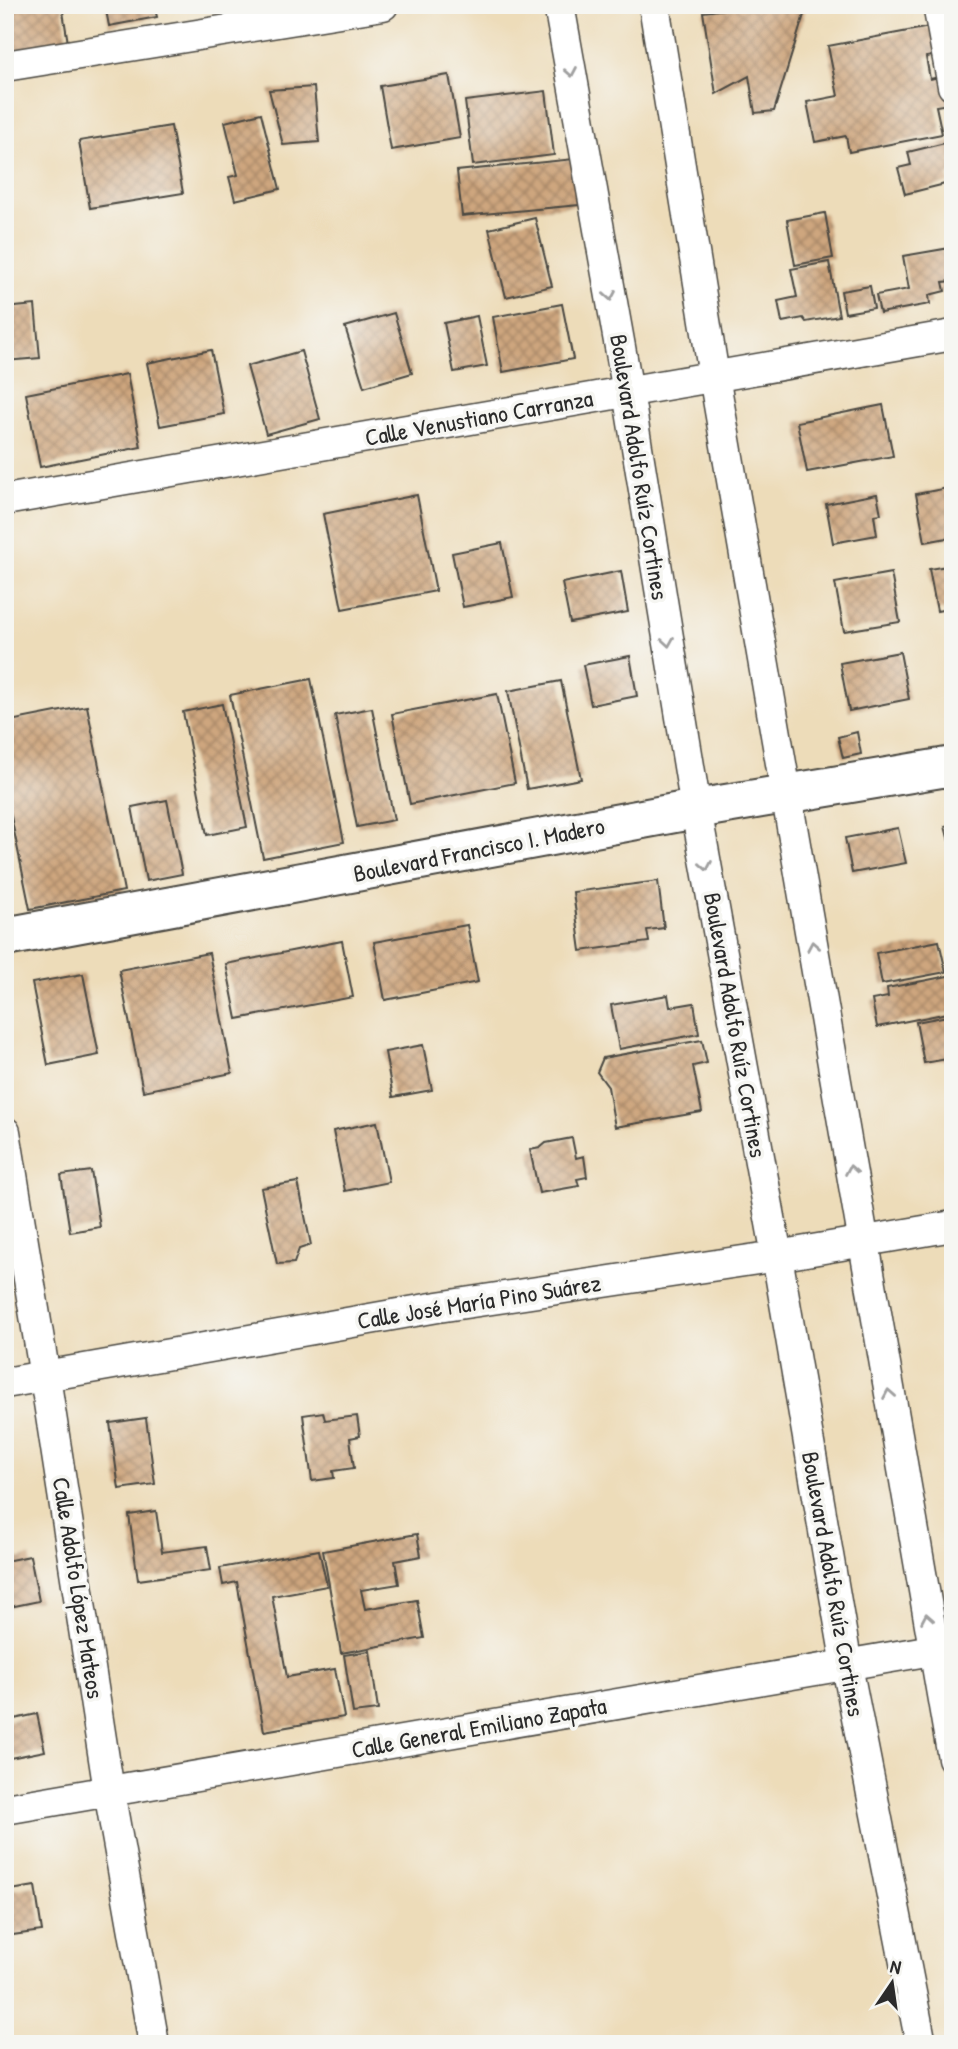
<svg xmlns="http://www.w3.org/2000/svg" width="958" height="2049" font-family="'Patrick Hand',sans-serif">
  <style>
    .building { fill: url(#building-cross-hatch) }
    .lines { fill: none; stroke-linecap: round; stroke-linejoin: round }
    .minor-casing { stroke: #484640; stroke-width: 33 }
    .tertiary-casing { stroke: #484640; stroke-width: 42 }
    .minor { stroke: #fff; stroke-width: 30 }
    .tertiary { stroke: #fff; stroke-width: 38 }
    .oneway { stroke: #a0a0a0 }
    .labels { text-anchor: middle; stroke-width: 7; stroke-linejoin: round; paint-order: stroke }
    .street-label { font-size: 24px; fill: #2b2b2b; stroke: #f6f6f2 }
  </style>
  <defs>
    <pattern id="building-cross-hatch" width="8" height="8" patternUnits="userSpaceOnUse" patternTransform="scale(1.75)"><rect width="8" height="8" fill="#cea67e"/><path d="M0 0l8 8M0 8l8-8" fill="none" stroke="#a78767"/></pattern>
  </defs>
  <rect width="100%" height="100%" fill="#f6f6f2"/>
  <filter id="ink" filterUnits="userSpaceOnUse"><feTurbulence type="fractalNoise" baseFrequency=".0143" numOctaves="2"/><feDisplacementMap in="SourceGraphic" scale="14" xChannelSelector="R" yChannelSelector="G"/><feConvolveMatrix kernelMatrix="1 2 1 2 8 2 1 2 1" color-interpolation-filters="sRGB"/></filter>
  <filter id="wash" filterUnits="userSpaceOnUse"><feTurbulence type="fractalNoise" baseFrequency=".00686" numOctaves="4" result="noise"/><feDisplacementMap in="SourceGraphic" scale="28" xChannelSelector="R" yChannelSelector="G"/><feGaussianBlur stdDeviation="1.57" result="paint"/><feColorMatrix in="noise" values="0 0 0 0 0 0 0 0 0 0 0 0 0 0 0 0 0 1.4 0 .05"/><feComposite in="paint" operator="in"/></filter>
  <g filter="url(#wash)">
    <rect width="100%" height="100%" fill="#eddcb9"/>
    <g id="blocks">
      <!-- building -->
      <g class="building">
        <polygon points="5,5 62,5 68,43 5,52"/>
        <polygon points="105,5 154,5 157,17 109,26"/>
        <polygon points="758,5 807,5 774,111 755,113 749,76 716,94 703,12"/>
        <polygon points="935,26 940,55 926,57 930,79 944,76 949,104 936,106 942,134 849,152 846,136 815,142 807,102 838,96 828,46"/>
        <polygon points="449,75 460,138 391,150 380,86"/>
        <polygon points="314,87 319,142 283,145 269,90"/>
        <polygon points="546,91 554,155 473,165 465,101"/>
        <polygon points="261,113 280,189 235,200 229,177 238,175 225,122"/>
        <polygon points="171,126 183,193 90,208 79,141"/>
        <polygon points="953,141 953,175 947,176 949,183 905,194 898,168 911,165 908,152"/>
        <polygon points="574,159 579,205 462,216 457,171"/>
        <polygon points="825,213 833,258 795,265 787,220"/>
        <polygon points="535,218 552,286 506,297 489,229"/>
        <polygon points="950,248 953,262 953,281 943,282 945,291 929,295 930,304 880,313 876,295 909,289 903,256"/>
        <polygon points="829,262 839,316 806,322 803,318 782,322 778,301 797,297 791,269"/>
        <polygon points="870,286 874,308 845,313 841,291"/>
        <polygon points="562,304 573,359 503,372 493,317"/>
        <polygon points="35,305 40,358 5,361 5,308"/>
        <polygon points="394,313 412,373 364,387 345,327"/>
        <polygon points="477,316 487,366 454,372 444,323"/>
        <polygon points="211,350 224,414 160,426 147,363"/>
        <polygon points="301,351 320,419 266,434 247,366"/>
        <polygon points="127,374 141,447 40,467 26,394"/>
        <polygon points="883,405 893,456 807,472 797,422"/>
        <polygon points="953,487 953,537 925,542 916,494"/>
        <polygon points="877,494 881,514 874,515 877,535 833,543 826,504"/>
        <polygon points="417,495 436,591 342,609 323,514"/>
        <polygon points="502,543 513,597 463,607 452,553"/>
        <polygon points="953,565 953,608 937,611 929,569"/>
        <polygon points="621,571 628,612 570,623 562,583"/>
        <polygon points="891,573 900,622 844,631 835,583"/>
        <polygon points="900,652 909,699 849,711 840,663"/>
        <polygon points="630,656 637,696 591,705 583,665"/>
        <polygon points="311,679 344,842 263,858 230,695"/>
        <polygon points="561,681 581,779 527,789 508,691"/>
        <polygon points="497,694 515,783 410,804 392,714"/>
        <polygon points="222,704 247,827 207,835 183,712"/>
        <polygon points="87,706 124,891 30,909 5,787 5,722"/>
        <polygon points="372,708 394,820 357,827 335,715"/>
        <polygon points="857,732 861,754 843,758 838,737"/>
        <polygon points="167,800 182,874 146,881 132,807"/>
        <polygon points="953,824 953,853 952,853 945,826"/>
        <polygon points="898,828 906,863 852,873 845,838"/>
        <polygon points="658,881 664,928 647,930 649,942 581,951 573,892"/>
        <polygon points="467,925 478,982 385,1000 374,942"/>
        <polygon points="342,941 353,997 237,1019 226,964"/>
        <polygon points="939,941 946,972 882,984 876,953"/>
        <polygon points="209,953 232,1073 143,1091 119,970"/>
        <polygon points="83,974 99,1055 48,1065 32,983"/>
        <polygon points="953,975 953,1012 877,1027 872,1000 888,997 887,988"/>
        <polygon points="668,995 670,1007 694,1003 699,1034 619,1049 611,1005"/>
        <polygon points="953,1015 953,1058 924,1063 916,1022"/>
        <polygon points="702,1040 707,1063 693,1066 702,1112 615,1127 608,1087 597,1072 603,1058"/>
        <polygon points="423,1045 432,1090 393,1097 385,1052"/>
        <polygon points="377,1122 389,1182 345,1191 333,1131"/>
        <polygon points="572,1138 576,1158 584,1156 587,1177 577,1179 579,1186 539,1193 530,1150 540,1148 546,1143"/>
        <polygon points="91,1171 100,1227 70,1232 61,1175"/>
        <polygon points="298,1182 311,1245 299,1249 294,1263 277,1264 261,1188"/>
        <polygon points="323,1412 325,1420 357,1416 360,1436 350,1438 354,1468 333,1471 334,1478 312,1481 303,1415"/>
        <polygon points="146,1418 155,1484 119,1489 110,1423"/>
        <polygon points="156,1511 162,1552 207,1546 211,1570 138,1580 129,1515"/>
        <polygon points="417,1534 421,1556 395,1561 399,1584 361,1590 365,1609 417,1600 424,1638 341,1653 323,1551"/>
        <polygon points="319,1550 327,1586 272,1596 287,1677 335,1669 344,1717 264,1731 237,1582 223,1585 220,1568"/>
        <polygon points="30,1556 39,1601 5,1608 5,1561"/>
        <polygon points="370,1651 378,1710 353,1713 344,1655"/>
        <polygon points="37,1714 45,1751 5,1759 5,1721"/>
        <polygon points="35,1886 42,1931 5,1936 5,1891"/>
      </g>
    </g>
  </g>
  <g filter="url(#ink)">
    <use href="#blocks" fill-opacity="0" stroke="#484640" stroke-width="2"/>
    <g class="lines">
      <defs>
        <g id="minor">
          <polyline points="559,5 628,392 696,809 777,1256 847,1666 921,2044"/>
          <polyline points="654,5 714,376 953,1758"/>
          <polyline points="938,5 953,86"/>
          <polyline points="5,66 383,5"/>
          <polyline points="5,500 953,335"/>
          <polyline points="5,1132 45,1377 109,1791 154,2044"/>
          <polyline points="5,1383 438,1307 777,1256 953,1226"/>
          <polyline points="5,1809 950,1647"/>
        </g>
        <polyline id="tertiary" points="5,937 696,809 953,766"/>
      </defs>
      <!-- minor casing -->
      <use href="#minor" class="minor-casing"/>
      <!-- tertiary casing -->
      <use href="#tertiary" class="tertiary-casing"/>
      <!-- minor -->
      <use href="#minor" class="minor"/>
      <!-- tertiary -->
      <use href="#tertiary" class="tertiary"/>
    </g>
    <!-- one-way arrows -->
    <defs><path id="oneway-chevron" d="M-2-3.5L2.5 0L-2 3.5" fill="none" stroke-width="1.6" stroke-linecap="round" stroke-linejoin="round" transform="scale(1.75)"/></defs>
    <g class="oneway">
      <use href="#oneway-chevron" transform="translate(571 72) rotate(80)"/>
      <use href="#oneway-chevron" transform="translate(610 296) rotate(80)"/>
      <use href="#oneway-chevron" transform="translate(668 642) rotate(81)"/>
      <use href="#oneway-chevron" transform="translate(706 866) rotate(80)"/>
      <use href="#oneway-chevron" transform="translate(813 946) rotate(-100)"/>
      <use href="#oneway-chevron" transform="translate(851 1170) rotate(-100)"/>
      <use href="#oneway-chevron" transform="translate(889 1394) rotate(-100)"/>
      <use href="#oneway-chevron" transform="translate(927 1618) rotate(-100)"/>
    </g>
  </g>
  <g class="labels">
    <!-- street labels -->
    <g class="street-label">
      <text transform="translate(479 418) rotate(-10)" y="8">Calle Venustiano Carranza</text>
      <text transform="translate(639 467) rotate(81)" y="8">Boulevard Adolfo Ruíz Cortines</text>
      <text transform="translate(479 850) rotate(-11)" y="8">Boulevard Francisco I. Madero</text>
      <text transform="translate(735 1025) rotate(80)" y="8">Boulevard Adolfo Ruíz Cortines</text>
      <text transform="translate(479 1302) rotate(-9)" y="8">Calle José María Pino Suárez</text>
      <text transform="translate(833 1584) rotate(80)" y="8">Boulevard Adolfo Ruíz Cortines</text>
      <text transform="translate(78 1588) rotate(81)" y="8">Calle Adolfo López Mateos</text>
      <text transform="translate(479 1728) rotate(-10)" y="8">Calle General Emiliano Zapata</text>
    </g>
  </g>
  <!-- margin -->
  <rect width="958" height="2049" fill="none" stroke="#f6f6f2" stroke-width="28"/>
  <!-- north arrow -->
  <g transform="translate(892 1983) rotate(13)" stroke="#f6f6f2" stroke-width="5" paint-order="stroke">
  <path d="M0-5L12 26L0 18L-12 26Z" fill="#2b2b2b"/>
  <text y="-10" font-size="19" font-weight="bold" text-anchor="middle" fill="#2b2b2b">N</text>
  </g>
</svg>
